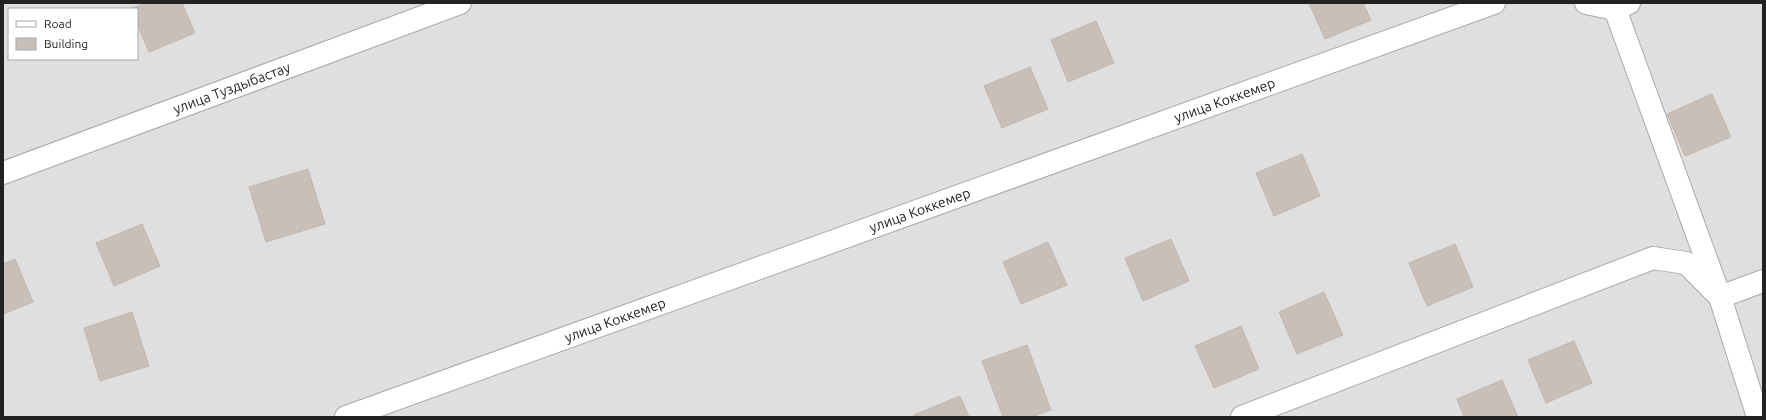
<svg xmlns="http://www.w3.org/2000/svg" width="1766" height="420" font-family="Ubuntu,sans-serif">
  <style>
    .residential { fill: #e0dfdf; fill-rule: evenodd }
    .building { fill: #c7bfb8; stroke: #c4b6ab }
    .lines { fill: none; stroke-linecap: round; stroke-linejoin: round }
    .minor-casing { stroke: #a9a9a9; stroke-width: 24 }
    .minor { stroke: #fff; stroke-width: 22 }
    .labels { text-anchor: middle; stroke-width: 3; stroke-linejoin: round; paint-order: stroke }
    .street-label { font-size: 14px; fill: #222; stroke: #fff }
  </style>
  <rect width="100%" height="100%" fill="#f2efe9"/>
  <!-- residential -->
  <path class="residential" d="M 3,3 L 1763,3 L 1763,417 L 3,417 ZM 9,9 L 137,9 L 137,59 L 9,59 Z"/>
  <!-- building -->
  <g class="building">
    <polygon points="145,3 182,3 195,33 149,52 137,24 137,9 131,9"/>
    <polygon points="1309,3 1363,3 1371,20 1325,39"/>
    <polygon points="1096,21 1114,63 1068,82 1051,40"/>
    <polygon points="1030,67 1048,109 1002,128 984,86"/>
    <polygon points="1712,94 1731,137 1685,156 1667,114"/>
    <polygon points="1302,154 1320,196 1274,216 1256,173"/>
    <polygon points="308,169 325,224 266,242 249,187"/>
    <polygon points="142,224 160,266 114,286 96,243"/>
    <polygon points="1171,239 1189,281 1143,301 1125,258"/>
    <polygon points="1048,242 1067,285 1021,304 1003,262"/>
    <polygon points="1455,244 1473,287 1427,306 1409,263"/>
    <polygon points="15,259 33,302 3,314 3,264"/>
    <polygon points="1324,292 1343,335 1297,354 1279,312"/>
    <polygon points="132,312 149,366 100,381 84,328"/>
    <polygon points="1241,326 1259,369 1214,388 1195,346"/>
    <polygon points="1574,341 1592,383 1546,403 1528,360"/>
    <polygon points="1027,345 1051,410 1032,417 1003,417 982,361"/>
    <polygon points="1502,380 1518,417 1464,417 1457,399"/>
    <polygon points="960,396 969,417 915,417 914,415"/>
  </g>
  <g class="lines">
    <defs>
      <g id="minor">
        <polyline points="1586,3 1615,9 1629,3"/>
        <polyline points="1618,3 1615,9 1720,297 1758,417"/>
        <path id="s1" d="M 3,173 L 460,3"/>
        <polyline points="1720,297 1763,281"/>
        <path id="s2" d="M 346,417 L 1494,3"/>
        <polyline points="1242,417 1653,258 1686,263 1720,297"/>
      </g>
    </defs>
    <!-- minor casing -->
    <use href="#minor" class="minor-casing"/>
    <!-- minor -->
    <use href="#minor" class="minor"/>
  </g>
  <g class="labels">
    <!-- street labels -->
    <g class="street-label">
      <text dy="5" stroke="none"><textPath href="#s1" startOffset="244">улица Туздыбастау</textPath></text>
      <text dy="5" stroke="none"><textPath href="#s2" startOffset="934">улица Коккемер</textPath></text>
      <text dy="5" stroke="none"><textPath href="#s2" startOffset="610">улица Коккемер</textPath></text>
      <text dy="5" stroke="none"><textPath href="#s2" startOffset="286">улица Коккемер</textPath></text>
    </g>
  </g>
  <!-- border -->
  <rect width="1766" height="420" fill="none" stroke="#222222" stroke-width="8"/>
  <!-- legend -->
  <rect x="8" y="8" width="130" height="52" fill="#ffffff" stroke="#a7a7a7"/>
  <rect x="16" y="21" width="20" height="6" fill="#ffffff" stroke="#a7a7a7"/>
  <text x="44" y="28" font-size="12" fill="#222222">Road</text>
  <rect x="16" y="38" width="20" height="12" fill="#c7bfb8" stroke="#a7a7a7"/>
  <text x="44" y="48" font-size="12" fill="#222222">Building</text>
</svg>
